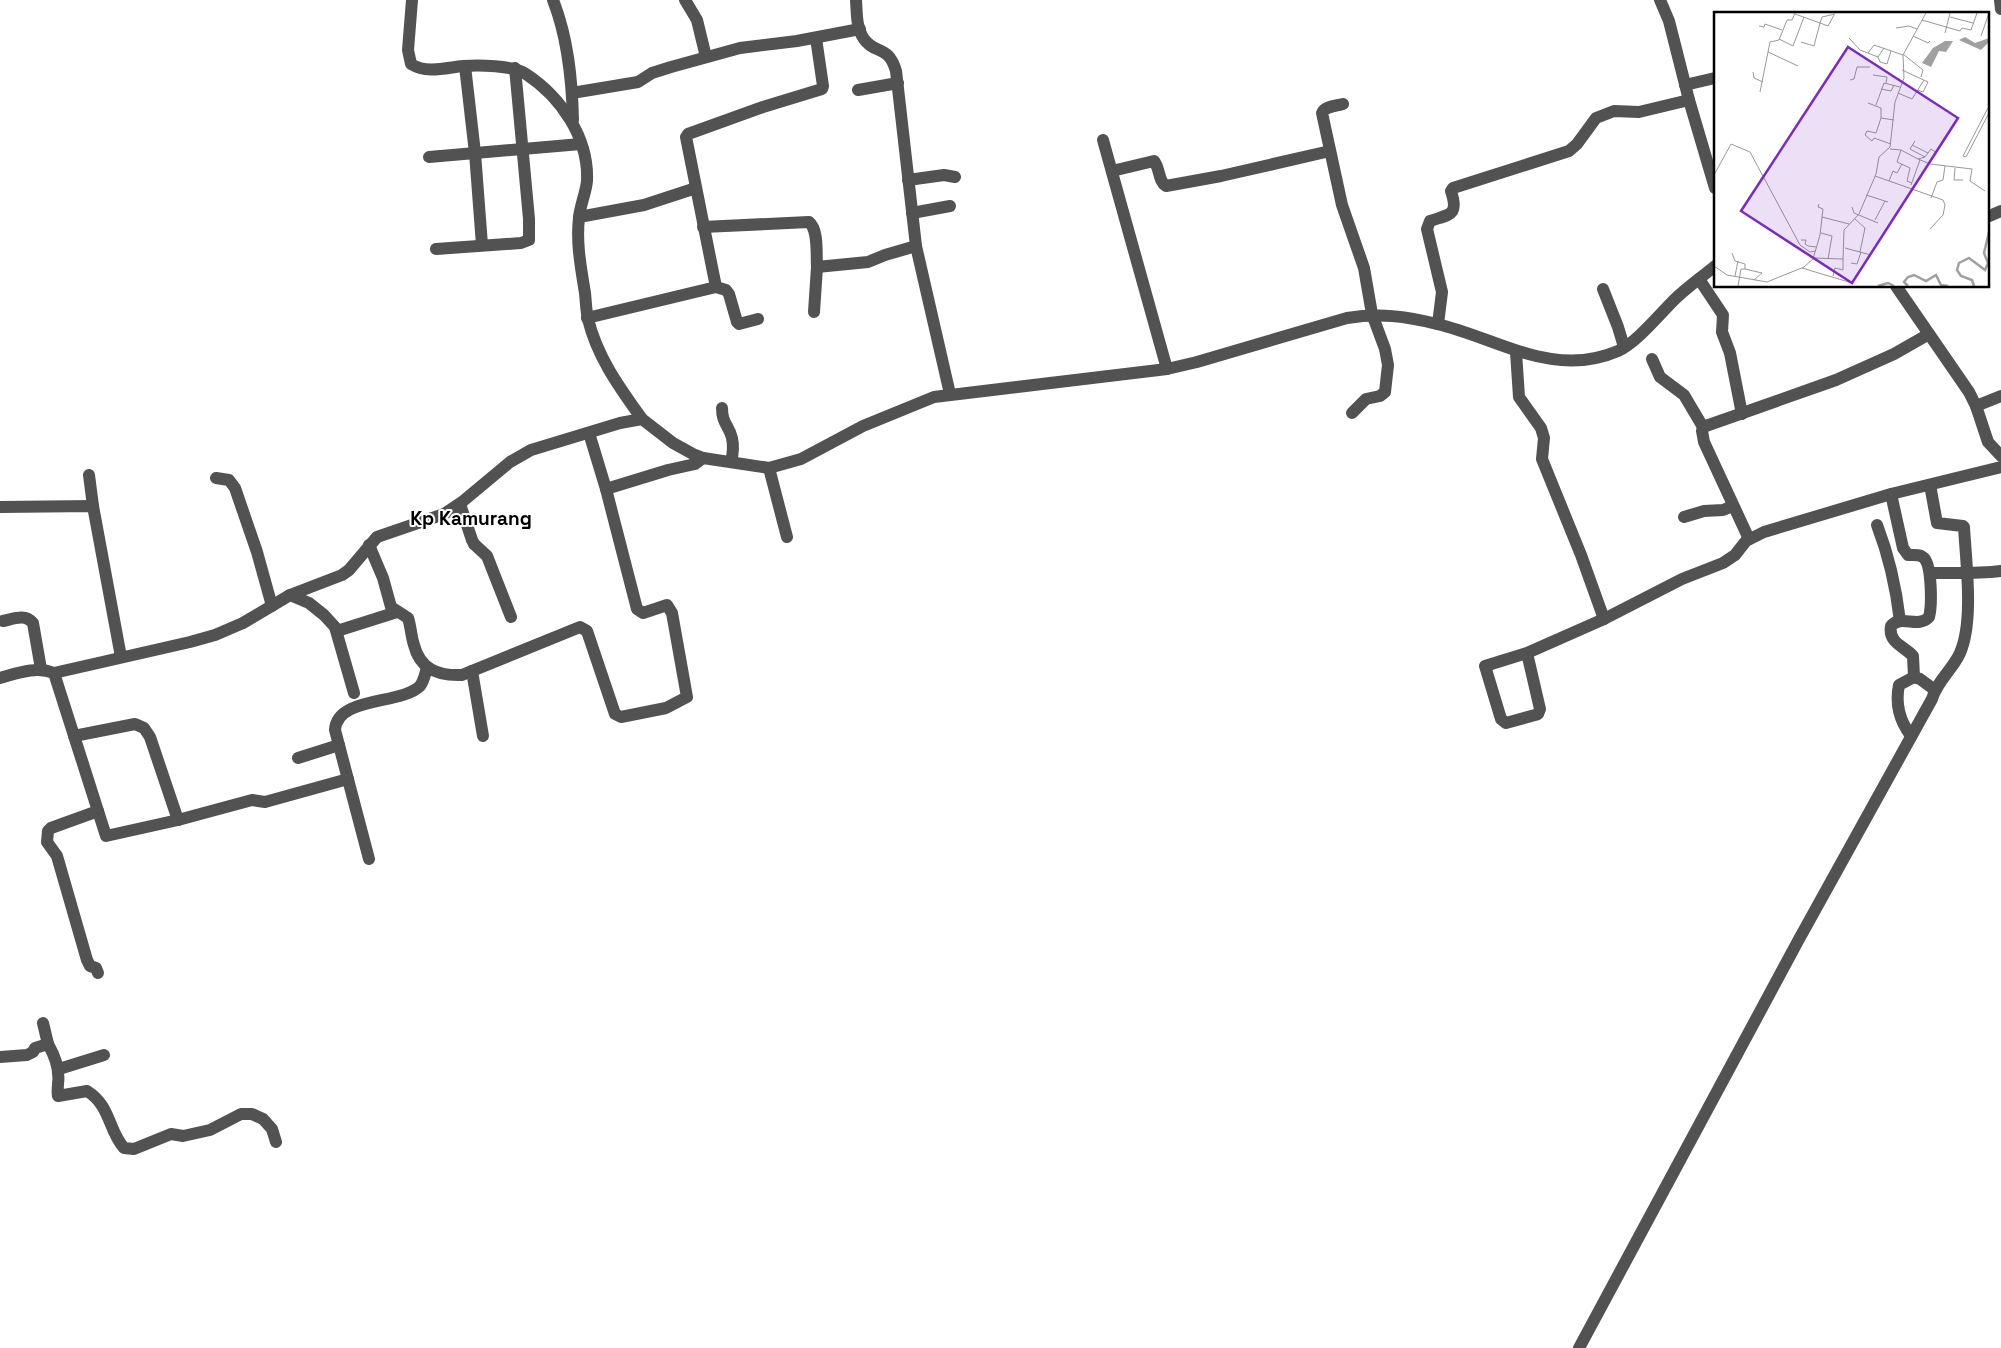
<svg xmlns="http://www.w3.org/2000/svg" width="2001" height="1348" font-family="'Space Grotesk',sans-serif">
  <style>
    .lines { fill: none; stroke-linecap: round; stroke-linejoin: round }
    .minor { stroke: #525252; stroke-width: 12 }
    .labels { text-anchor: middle; stroke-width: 4; stroke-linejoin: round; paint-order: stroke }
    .neighbourhood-label { font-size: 19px; font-weight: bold; fill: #000; stroke: #fff }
    .inset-river { fill: none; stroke: #a0a0a0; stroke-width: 2.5 }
    .inset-road { fill: none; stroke: #999; stroke-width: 1 }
    .view { fill: #7b2cbf; fill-opacity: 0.15; stroke: #7b2cbf; stroke-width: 2.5 }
    .inset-edge { fill: none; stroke: #000; stroke-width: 2.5 }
  </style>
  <rect width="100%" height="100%" fill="#fff"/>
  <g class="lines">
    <!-- minor -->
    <g class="minor">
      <path d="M 412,0 L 408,50 L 411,64 C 427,74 445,68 463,66 C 478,65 513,65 526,74 C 561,97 589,138 587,181 C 586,193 580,205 579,218 C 576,243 581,268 585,293 C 586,302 586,311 588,319 C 597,357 620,388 642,419"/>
      <path d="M 553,0 C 568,38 572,79 573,120"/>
      <polyline points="685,0 697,20 706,57"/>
      <path d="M 856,0 C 857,13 856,28 864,39 C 875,55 888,44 896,71 L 916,246 L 950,394"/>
      <polyline points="1660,0 1669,21 1689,100 1715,188"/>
      <polyline points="2000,0 2001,9"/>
      <polyline points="465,66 475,153 482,245"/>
      <polyline points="1685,85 1715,78"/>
      <polyline points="858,90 898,83"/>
      <polyline points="572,93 638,82 652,73 671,67 740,48 797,41 860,29"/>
      <path d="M 1343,104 C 1336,106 1325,106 1322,113 L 1342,205 L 1364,268 L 1372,314 L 1385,349 L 1388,365 L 1385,392 L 1380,396 L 1366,399 L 1352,413"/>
      <polyline points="1103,140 1167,369"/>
      <polyline points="429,157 581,144"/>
      <path d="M 1112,171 L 1154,161 C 1160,168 1158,181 1166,186 L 1221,176 L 1330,151"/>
      <polyline points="908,180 944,175 955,177"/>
      <polyline points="912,213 950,206"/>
      <polyline points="579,217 644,205 696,188"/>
      <polyline points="1987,217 2001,211"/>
      <path d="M 703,227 L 809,222 C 819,230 816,255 817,267 L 868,262 L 885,255 L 916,246"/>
      <polyline points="436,249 521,243 529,240 529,219 515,68"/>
      <polyline points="1699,279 1723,315 1722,332 1730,353 1742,414"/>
      <polyline points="1896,286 1969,392 1976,406 1988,442 2001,456"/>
      <polyline points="716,287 726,290 729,294 737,322 739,324 758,319"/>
      <polyline points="1603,289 1618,327 1624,347"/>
      <polyline points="814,312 817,267"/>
      <polyline points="587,318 716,287 686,137 688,134 763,107 822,89 823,86 816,38"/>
      <path d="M 1438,324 L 1442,292 L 1427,229 L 1430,221 C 1450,214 1459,216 1451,191 L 1453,188 L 1569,151 L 1577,144 L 1596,118 L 1614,111 L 1639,112 L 1689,100"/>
      <polyline points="1516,352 1519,397 1541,428 1544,438 1542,459 1581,555 1604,619"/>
      <polyline points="1652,359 1660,377 1684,395 1703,427"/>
      <polyline points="1976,406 2001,396"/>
      <path d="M 722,408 C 722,424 729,425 732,438 C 734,447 733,454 731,462"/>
      <polyline points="769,468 787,537"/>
      <polyline points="89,475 93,506"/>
      <polyline points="216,478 229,480 235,488 257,552 272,606"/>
      <polyline points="606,489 668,470 695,464 703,458"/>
      <path d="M 1891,494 L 1903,548 L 1908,555 C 1913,555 1920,554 1924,558 C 1932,566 1932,606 1929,617 C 1918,629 1901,614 1891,626 C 1888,643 1904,646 1913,656 L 1914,677"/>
      <polyline points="460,504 472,540 474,544 487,556 511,617"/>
      <polyline points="0,507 93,506 121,657"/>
      <polyline points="1684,517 1704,511 1723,510 1733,506"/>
      <path d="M 1877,525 C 1889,556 1896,587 1900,621"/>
      <polyline points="1749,539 1704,442 1702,431 1703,427 1836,380 1894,354 1929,334"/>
      <path d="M 369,545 L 383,578 L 391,607 L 408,618 C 411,627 411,636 414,645 C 420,669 438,676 462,675 L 580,627 L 587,631 L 615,714 L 621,717 L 666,708 L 687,697 L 672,613 L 667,605 L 643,613 L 637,609 L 606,489 L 589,433"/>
      <path d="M 1930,573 C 1954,573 1977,574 2001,571"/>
      <polyline points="290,595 309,603 324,615 335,627 354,693"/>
      <path d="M 3,621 C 13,619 25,613 33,623 L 41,669"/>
      <polyline points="337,631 397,612"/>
      <polyline points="1527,653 1485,666 1501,719 1506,723 1535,715 1538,714 1540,709 1527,653 1604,619 1682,579 1723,563 1735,555 1746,541 1764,532 1891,494 2001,467"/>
      <polyline points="472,671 483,736"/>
      <polyline points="54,673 106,836 178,820 252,800 265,802 348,779"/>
      <path d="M 0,678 C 18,673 36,666 54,673 L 190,642 L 215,635 L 243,623 L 290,595 L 342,575 L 349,570 L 377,537 L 444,514 L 462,502 L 510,462 L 531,450 L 620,423 L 642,419 L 673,443 L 693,454 L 703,458 L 769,468 L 801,459 L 863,426 L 934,397 L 1167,369 L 1197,362 L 1347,318 C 1380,313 1405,316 1437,324 C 1497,338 1553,379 1618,351 C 1636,343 1659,315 1674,300 C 1686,288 1702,277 1715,266"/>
      <polyline points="74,736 135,724 144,728 150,737 178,820"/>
      <path d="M 1911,736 C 1899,720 1895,704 1899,685 L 1914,677 L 1920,679 L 1935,690"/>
      <polyline points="298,758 339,745"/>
      <path d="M 369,859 L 335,730 C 337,696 401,705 420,686 C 424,681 425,674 427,668"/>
      <polyline points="98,973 96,968 90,966 87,960 57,856 47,842 48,831 51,828 98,811"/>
      <path d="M 48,1044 C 55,1056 60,1069 58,1084 C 58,1088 57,1091 58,1096 L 87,1091 C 111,1106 108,1130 124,1148 L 134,1149 L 171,1134 L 183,1136 L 210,1130 L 241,1114 L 252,1114 L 263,1119 L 272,1129 L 276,1142"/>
      <polyline points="0,1057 27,1055 33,1052 35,1048 48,1044 43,1023"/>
      <polyline points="59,1069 104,1055"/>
      <path d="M 1579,1348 L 1798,941 L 1932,699 C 1937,681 1953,669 1960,653 C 1974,621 1966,563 1964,527 L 1963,526 L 1937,523 L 1930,485"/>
    </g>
  </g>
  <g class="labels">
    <!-- neighbourhood labels -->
    <g class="neighbourhood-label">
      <text x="471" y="525">Kp Kamurang</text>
    </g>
  </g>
  <!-- overview -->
  <g transform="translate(1714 12)">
    <rect width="275" height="275" fill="#fff"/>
    <path d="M 251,25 L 261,31 L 275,26 L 275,30 L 267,38 L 245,28 ZM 231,29 L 239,29 L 232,40 L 225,39 L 217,55 L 208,51 L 219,36 Z" fill="#a0a0a0"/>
    <path class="inset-river" d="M 164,274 L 174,271 L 180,274M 194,274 L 190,270 L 194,265 L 200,263 L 212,269 L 222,263 L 227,273 L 234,274M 260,274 L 258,268 L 247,264 L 243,258 L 245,251 L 255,246 L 271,258 L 274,251 L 270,241 L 275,220"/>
    <path class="inset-road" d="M 81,2 L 106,11 L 108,5 L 121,2M 236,5 L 259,11M 208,8 L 246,19 L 248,16 L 257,18 L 263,1M 45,14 L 50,15 L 51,12 L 68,18M 182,16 L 195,14 L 203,17M 231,21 L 236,1M 199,24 L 214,31 L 216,29M 267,24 L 275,1M 135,26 L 146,38 L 164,45 L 170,36M 65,27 L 79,34 L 90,5M 87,30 L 100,34 L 106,11 L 114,14 L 120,3M 54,40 L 84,54M 154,41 L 160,33 L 189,43M 189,42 L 209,58 L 207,65M 164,45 L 166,50 L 173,52 L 177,39M 188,58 L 214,70 L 209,80 L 204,78M 39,60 L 40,66 L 49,70M 159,63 L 173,65 L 172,71M 136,68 L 140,67 L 143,55 L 156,55M 167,77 L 177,79 L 180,73M 46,80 L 56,30 L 65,28 L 73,8 L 78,8 L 81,1M 184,81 L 198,87 L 210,68M 154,91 L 167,96 L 167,106M 162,93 L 170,71 L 186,75M 275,94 L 249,144 L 252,145 L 275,101M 201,129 L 196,137 L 211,145M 177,132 L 160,126 L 158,129 L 151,123 L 153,119 L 162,121 L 167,106 L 180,108M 198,133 L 214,141M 176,137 L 187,138 L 204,147 L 211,145 L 217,137 L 223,141M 187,138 L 183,150 L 196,156 L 193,169 L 198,171M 204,147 L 216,152 L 258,157 L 256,169 L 271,179M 241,156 L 240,168 L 249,168M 0,163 L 17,132 L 36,140 L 86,233 L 96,240 L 101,239M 161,164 L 229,188 L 231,193 L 229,203 L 216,217M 175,169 L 179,159 L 183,161 L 188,152M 197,173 L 206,148M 152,183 L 174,190M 217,186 L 223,170 L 229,168 L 231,154M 138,195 L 140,201 L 164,211M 108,205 L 135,212M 141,207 L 151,216 L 146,240M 161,208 L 171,189M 107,221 L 118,224 L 114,247M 87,228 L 92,228 L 91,232 L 94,234 L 103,235M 131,236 L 157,243M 18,241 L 21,249 L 31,252 L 31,257M 99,247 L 106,223 L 109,197 L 104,195 L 105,192M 137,251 L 143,252 L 147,240M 0,254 L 13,263 L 53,270 L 90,255 L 100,246 L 129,247 L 130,218 L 145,202 L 162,162 L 165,145 L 176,135 L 181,90 L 190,66 L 189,43 L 212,1M 88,256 L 138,271M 31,257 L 48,261 L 40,268M 21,264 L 24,249M 119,264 L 121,256 L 129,258 L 129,247M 24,274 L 27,257 L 31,257"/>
    <path class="view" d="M 134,35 L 244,106 L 138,271 L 27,199 Z"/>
    <rect width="275" height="275" class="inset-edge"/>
  </g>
</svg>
